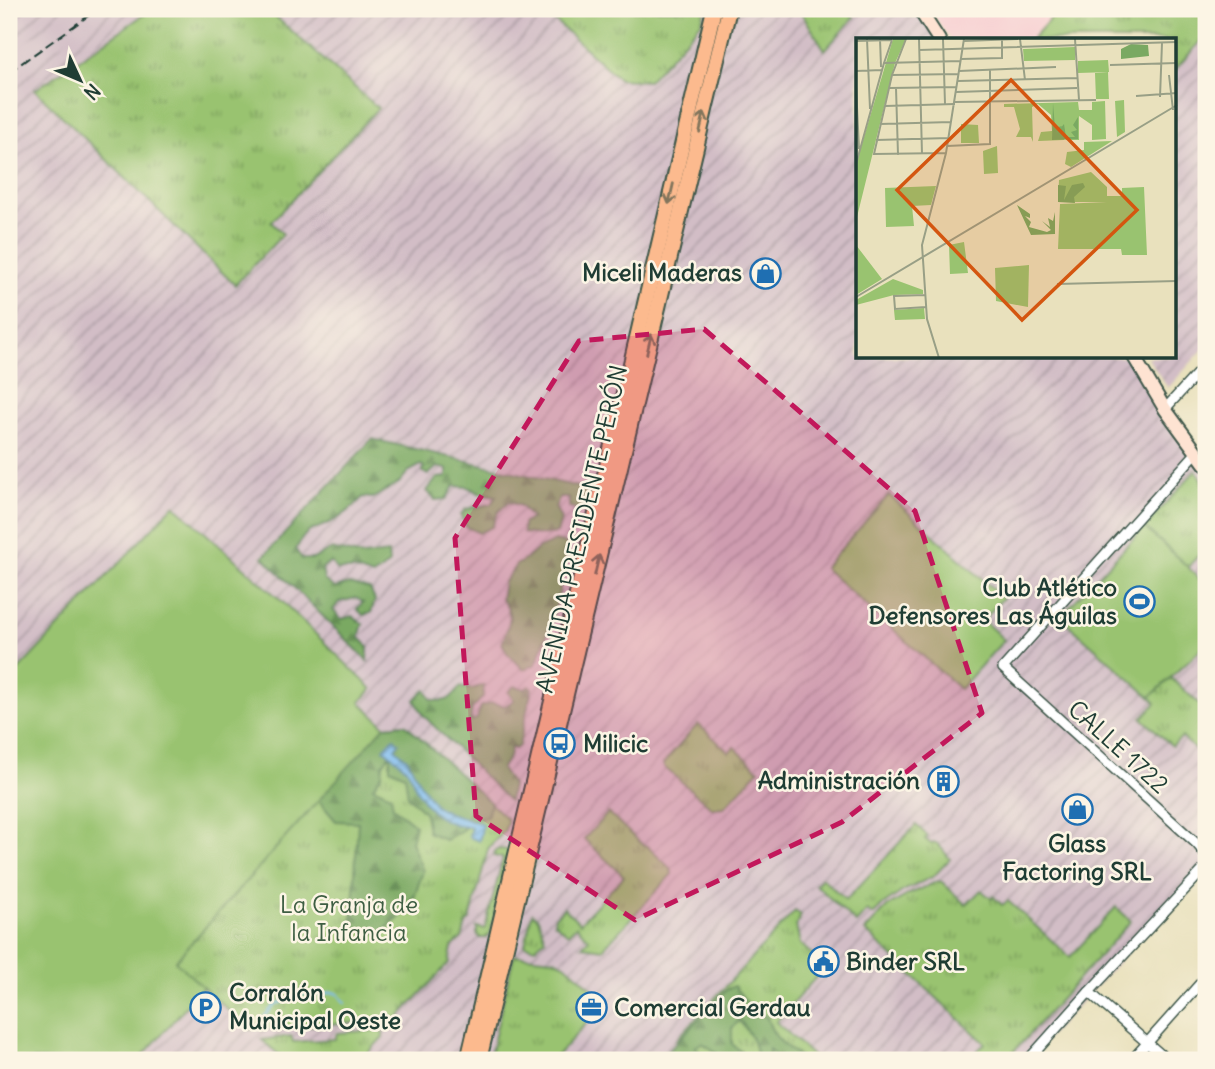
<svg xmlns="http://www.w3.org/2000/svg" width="1215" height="1069" font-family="Delius,sans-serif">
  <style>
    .built { fill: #f7cfd2 }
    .industrial { fill: url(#industrial-furrows) }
    .railway { fill: #d2bdc6 }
    .grass { fill: url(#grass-tufts); stroke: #5c8052; stroke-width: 2 }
    .forest { fill: url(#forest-firs); stroke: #4c734b; stroke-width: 2 }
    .green { fill: #99c370; stroke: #5c8052; stroke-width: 2 }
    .water { fill: url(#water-waves); stroke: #4e7c92; stroke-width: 2 }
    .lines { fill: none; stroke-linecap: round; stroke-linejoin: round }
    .stream { stroke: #7dbcf1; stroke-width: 2 }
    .minor-casing { stroke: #3d5649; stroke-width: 12 }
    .secondary-casing { stroke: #3d5649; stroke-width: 16 }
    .primary-casing { stroke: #3d5649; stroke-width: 18 }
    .minor { stroke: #fff; stroke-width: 9 }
    .secondary { stroke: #fee3d2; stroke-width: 12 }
    .primary { stroke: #fcba8e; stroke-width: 14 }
    .rail { stroke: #1f3d34; stroke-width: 2; stroke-dasharray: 10 5; stroke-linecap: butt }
    .oneway { stroke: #82755c }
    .marked { fill: #c2185b; fill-opacity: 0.2; stroke: #c2185b; stroke-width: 5; stroke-dasharray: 14 9; stroke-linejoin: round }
    .labels { text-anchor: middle; stroke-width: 5; stroke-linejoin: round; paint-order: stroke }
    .poi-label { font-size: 24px; font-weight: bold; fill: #1f3d34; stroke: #fcf5e5; text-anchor: start }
    .street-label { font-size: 24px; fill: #1f3d34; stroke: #fcf5e5 }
    .park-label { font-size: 24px; fill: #3e5e43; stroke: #fcf5e5 }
    .inset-road { fill: none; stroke: #989f86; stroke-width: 2 }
    .view { fill: #d45610; fill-opacity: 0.15; stroke: #d45610; stroke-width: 3.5 }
    .inset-edge { fill: none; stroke: #1f3d34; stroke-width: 3.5 }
  </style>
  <defs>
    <pattern id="industrial-furrows" width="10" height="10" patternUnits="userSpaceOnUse" patternTransform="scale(1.75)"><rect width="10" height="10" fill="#d2bdc6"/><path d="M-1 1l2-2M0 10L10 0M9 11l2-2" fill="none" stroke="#aa9ba2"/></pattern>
    <pattern id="grass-tufts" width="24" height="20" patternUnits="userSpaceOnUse" patternTransform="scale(1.75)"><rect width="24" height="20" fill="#99c370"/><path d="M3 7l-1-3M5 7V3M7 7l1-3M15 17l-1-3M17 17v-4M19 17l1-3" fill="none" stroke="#7ca05d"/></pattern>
    <pattern id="forest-firs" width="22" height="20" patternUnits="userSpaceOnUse" patternTransform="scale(1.75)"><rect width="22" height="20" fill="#7aa962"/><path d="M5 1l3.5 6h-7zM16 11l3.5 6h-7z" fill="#638b52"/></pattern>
    <pattern id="water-waves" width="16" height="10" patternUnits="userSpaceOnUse" patternTransform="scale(1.75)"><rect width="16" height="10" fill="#7dbcf1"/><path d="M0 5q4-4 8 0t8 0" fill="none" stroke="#669ac4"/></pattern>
  </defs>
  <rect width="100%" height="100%" fill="#fcf5e5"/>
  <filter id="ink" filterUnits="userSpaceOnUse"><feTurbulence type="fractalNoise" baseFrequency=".0143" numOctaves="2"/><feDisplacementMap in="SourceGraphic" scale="14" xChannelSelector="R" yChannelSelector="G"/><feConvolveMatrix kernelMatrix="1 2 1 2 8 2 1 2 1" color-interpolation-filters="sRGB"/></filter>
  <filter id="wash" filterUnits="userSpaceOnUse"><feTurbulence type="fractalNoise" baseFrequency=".00686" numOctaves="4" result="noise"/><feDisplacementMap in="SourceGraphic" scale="28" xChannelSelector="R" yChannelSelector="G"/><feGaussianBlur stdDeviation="1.57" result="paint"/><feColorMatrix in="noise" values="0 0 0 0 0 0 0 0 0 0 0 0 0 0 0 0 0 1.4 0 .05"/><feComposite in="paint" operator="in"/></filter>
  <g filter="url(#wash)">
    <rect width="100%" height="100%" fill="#e9e1bd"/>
    <!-- built -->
    <polygon class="built" points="930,9 1059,9 1031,40 950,40"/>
    <!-- industrial -->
    <g class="industrial">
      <polygon points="9,9 919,9 939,40 858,40 858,357 1134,357 1206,465 1206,867 1028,1060 9,1060"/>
      <polygon points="1206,35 1206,346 1168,388 1147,357 1175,357 1175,70"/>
    </g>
    <!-- railway -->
    <polygon class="railway" points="72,9 109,9 9,82 9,54"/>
    <!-- grass -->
    <g class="grass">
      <polygon points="152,9 267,9 378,108 271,222 283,234 235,285 35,90"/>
      <polygon points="542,9 705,9 701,23 648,81 619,79"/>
      <polygon points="799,9 848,9 854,17 825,50"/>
      <polygon points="1059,9 1206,9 1206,35 1175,70 1175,40 1031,40"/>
      <polygon points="1196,470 1206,484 1206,547 1188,567 1144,527"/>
      <polygon points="1171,678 1206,710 1206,760 1182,737 1172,746 1142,718 1156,703 1150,697"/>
      <path d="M 405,724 L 507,819 C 507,836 496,836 488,849 L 470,920 L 466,924 L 462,938 L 452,947 L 449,963 L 396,1020 L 258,1029 L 255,1026 L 251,1030 L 174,962 L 385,726 Z"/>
      <polygon points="698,724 729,752 734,747 759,770 724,807 712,808 664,767 663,764"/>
      <polygon points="608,813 642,844 647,846 671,869 672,874 603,949 582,946 589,939 576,926 568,934 554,922 555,917 564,908 580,923 624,876 584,839"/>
      <polygon points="916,825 928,836 925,839 931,844 933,842 938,844 950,859 934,876 903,891 883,905 873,915 867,911 856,923 816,885 822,878 846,900"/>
      <polygon points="500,849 509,850 490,935 486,938 480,938 477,934 477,927 485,929 503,858 494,856 495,851"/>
      <polygon points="938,881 942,882 966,905 981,890 992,899 993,896 1002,905 1008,901 1070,957 1116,907 1131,921 1006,1060 969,1060 985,1043 865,931 887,907 908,895"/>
      <polygon points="795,911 801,915 796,926 800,944 826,966 776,1022 817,1060 702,1060 676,1040"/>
      <polygon points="532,913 538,918 545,939 535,948 525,945"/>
      <polygon points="514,955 554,959 565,964 601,996 603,1000 602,1006 553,1060 489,1060"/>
      <polygon points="378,1030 383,1033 383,1037 361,1060 285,1060 262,1040 291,1036 293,1042 335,1039 337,1033"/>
    </g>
    <!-- forest -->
    <g class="forest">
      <path d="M 372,439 L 587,489 L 581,511 L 569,507 L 569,498 L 560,498 L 555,507 L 561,519 L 557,533 L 542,535 L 523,533 L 523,524 L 531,518 L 521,506 L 509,502 L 498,512 L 492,527 L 479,533 L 466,527 L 461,515 L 466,509 L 491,504 L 496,496 L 479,493 L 468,487 L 454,486 L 446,499 L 435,500 L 427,491 L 437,478 L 447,477 L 447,469 L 437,467 L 428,475 L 423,472 L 424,467 L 421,465 L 408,472 L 399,483 L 373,498 L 363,497 C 354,507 344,516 331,522 C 312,532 306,527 296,550 L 302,559 L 313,559 L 332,549 L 363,556 L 388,553 L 389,564 L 373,576 L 356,570 L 337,570 L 331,562 L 322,568 L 324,580 L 335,588 L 349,584 L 370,589 L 375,600 L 371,613 L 363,615 L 357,609 L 363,602 L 356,598 L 339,602 L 333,610 L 341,619 L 352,616 L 363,624 L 359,637 L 368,646 L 368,661 L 263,557 Z"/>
      <path d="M 555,541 L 567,544 C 563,586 552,626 536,664 L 524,670 L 507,653 L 502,643 C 508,625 516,615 501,599 L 504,582 L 516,565 L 526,559 L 539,548 Z"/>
      <path d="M 484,685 L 483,697 L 472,709 L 470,721 L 477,719 L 481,706 L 492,703 L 505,706 L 514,700 L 508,692 L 514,686 L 525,689 L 529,686 L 532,688 L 519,746 L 515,749 L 511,747 L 509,757 L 501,769 L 512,785 L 509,801 L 424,716 L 415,700 L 422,692 L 426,690 L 431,699 C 446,704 451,699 460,687 L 472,689 Z"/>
      <polygon points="405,724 491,803 487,816 474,819 462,830 445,840 428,832 425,813 408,796 405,775 390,768 390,754 383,764 382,774 373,787 391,795 393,807 415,825 411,842 423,871 414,898 399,918 381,933 368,934 352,925 358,822 336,821 318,800 385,726"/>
      <path d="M 734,986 L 753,1010 L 767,1017 C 773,1040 786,1046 804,1060 L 779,1060 L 769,1049 L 769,1060 L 757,1060 C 755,1043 751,1033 739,1021 L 732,1028 L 732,1044 L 740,1051 L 747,1060 L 722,1060 L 713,1050 L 702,1043 L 695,1047 L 708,1060 L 660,1060 L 726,990 Z"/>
    </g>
    <!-- green -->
    <g class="green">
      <polygon points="889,495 1003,598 983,620 1004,640 960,689 824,568"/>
      <polygon points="174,505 285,604 372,689 360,702 385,726 175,961 203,987 139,1060 9,1060 9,680"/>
      <polygon points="1144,527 1188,567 1206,586 1206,644 1150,697 1060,617"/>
    </g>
    <!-- water -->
    <path class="water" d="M 394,738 L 399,743 L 395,748 L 408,760 L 420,784 L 436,806 L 449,813 L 483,824 L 479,841 L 469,837 L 471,827 C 446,825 431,815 418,792 C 414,786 412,778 409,772 C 403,763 392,757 384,749 Z"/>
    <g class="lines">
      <!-- stream -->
      <polyline class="stream" points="264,1017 276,1004 307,993 321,995 332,992 338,994 345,1003"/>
    </g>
  </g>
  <g filter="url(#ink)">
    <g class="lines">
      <defs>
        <g id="minor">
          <polyline points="9,336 12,333"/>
          <polyline points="1165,409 1206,364"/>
          <polyline points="1197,452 1003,668 1197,844 1206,855"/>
          <polyline points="1089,992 1167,1060"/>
          <polyline points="1028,1060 1089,992 1206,867"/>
          <polyline points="1132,1060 1206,977"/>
        </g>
        <g id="secondary">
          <polyline points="919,9 939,40"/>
          <polyline points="1134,357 1165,409 1206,465"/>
        </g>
        <g id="primary">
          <polyline points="468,1060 714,9"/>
          <polyline points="479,1060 729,9"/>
        </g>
      </defs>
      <!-- minor casing -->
      <use href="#minor" class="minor-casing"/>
      <!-- secondary casing -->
      <use href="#secondary" class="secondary-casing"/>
      <!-- primary casing -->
      <use href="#primary" class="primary-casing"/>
      <!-- minor -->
      <use href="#minor" class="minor"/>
      <!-- secondary -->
      <use href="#secondary" class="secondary"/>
      <!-- primary -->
      <use href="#primary" class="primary"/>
      <!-- rail -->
      <polyline class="rail" points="9,72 98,9"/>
    </g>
    <!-- one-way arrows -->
    <defs><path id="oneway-shaft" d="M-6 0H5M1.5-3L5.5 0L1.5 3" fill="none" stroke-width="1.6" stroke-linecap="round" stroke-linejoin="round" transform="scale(1.75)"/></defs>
    <g class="oneway">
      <use href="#oneway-shaft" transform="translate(702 122) rotate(-77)"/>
      <use href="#oneway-shaft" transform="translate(671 194) rotate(103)"/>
      <use href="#oneway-shaft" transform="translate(649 344) rotate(-77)"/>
      <use href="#oneway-shaft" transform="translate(597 565) rotate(-77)"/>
    </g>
  </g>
  <!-- marked area -->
  <path class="marked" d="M 704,329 L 915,511 L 982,713 L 842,822 L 635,920 L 476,816 L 455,538 L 579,341 Z"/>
  <!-- icons -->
  <defs>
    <symbol id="shop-ring" viewBox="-11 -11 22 22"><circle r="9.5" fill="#fcf5e5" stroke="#1f6fb2" stroke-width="1.5"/><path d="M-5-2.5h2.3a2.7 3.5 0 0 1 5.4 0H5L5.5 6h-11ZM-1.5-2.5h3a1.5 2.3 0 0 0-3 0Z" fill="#1f6fb2"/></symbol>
    <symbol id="stadium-ring" viewBox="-11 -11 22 22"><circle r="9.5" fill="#fcf5e5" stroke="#1f6fb2" stroke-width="1.5"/><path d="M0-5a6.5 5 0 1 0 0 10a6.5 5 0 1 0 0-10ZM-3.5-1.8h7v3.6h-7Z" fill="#1f6fb2"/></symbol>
    <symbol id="bus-ring" viewBox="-11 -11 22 22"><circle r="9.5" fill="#fcf5e5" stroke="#1f6fb2" stroke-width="1.5"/><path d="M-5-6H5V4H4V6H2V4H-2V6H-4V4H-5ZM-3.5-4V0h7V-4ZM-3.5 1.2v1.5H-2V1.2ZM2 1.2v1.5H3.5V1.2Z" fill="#1f6fb2"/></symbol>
    <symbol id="building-ring" viewBox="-11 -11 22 22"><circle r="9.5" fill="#fcf5e5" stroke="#1f6fb2" stroke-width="1.5"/><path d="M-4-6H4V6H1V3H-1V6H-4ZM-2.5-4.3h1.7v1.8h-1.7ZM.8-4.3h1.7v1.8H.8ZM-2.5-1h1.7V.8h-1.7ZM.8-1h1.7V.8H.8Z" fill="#1f6fb2"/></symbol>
    <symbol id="civic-ring" viewBox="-11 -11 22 22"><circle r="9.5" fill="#fcf5e5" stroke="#1f6fb2" stroke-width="1.5"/><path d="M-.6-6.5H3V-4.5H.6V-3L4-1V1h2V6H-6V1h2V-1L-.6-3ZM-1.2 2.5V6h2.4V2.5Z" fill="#1f6fb2"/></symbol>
    <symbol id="parking-ring" viewBox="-11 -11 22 22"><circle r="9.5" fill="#fcf5e5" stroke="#1f6fb2" stroke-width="1.5"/><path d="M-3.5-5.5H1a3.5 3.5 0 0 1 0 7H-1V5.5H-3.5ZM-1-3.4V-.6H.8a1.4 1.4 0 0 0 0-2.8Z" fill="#1f6fb2"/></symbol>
    <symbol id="office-ring" viewBox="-11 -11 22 22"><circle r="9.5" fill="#fcf5e5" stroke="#1f6fb2" stroke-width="1.5"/><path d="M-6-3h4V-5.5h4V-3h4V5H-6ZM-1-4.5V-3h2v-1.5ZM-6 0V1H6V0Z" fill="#1f6fb2"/></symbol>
  </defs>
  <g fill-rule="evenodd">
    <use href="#shop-ring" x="748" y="256" width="35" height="35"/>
    <use href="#stadium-ring" x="1122" y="584" width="35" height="35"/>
    <use href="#bus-ring" x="542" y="726" width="35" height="35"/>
    <use href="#building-ring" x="926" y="764" width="35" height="35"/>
    <use href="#shop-ring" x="1060" y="792" width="35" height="35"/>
    <use href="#civic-ring" x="806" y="944" width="35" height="35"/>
    <use href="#parking-ring" x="188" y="990" width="35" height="35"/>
    <use href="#office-ring" x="574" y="990" width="35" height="35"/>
  </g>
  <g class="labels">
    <!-- poi labels -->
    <g class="poi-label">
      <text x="742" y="281" text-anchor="end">Miceli Maderas</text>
      <text x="1117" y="596" text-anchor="end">Club Atlético<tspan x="1117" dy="28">Defensores Las Águilas</tspan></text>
      <text x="583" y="752">Milicic</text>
      <text x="920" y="789" text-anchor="end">Administración</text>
      <text x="1077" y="852" text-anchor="middle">Glass<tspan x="1077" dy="28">Factoring SRL</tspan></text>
      <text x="846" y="970">Binder SRL</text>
      <text x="229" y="1001">Corralón<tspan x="229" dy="28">Municipal Oeste</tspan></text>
      <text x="614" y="1016">Comercial Gerdau</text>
    </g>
    <!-- street labels -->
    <g class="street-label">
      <text transform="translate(582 529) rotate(-77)" y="8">AVENIDA PRESIDENTE PERÓN</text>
      <text transform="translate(1118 747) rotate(42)" y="8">CALLE 1722</text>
    </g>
    <!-- park labels -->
    <g class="park-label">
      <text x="349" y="913">La Granja de<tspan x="349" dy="28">la Infancia</tspan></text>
    </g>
  </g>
  <!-- overview -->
  <g transform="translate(856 38)">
    <rect width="320" height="320" fill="#e9e1bd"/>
    <path d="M 37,1 L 50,1 L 39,25 L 0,183 L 0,126 ZM 219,9 L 219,22 L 168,23 L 167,11 ZM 252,22 L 253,34 L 222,35 L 222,23 ZM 222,64 L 223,72 L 236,72 L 236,87 L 223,78 L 223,102 L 210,102 L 209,97 L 208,102 L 182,103 L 185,94 L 196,93 L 195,77 L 182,66 L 176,69 L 177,104 L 175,99 L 160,99 L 164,91 L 158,69 L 148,69 L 148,66 ZM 256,103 L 215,129 L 209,126 L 211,114 L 228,112 L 228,104 ZM 235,134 L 251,149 L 251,164 L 202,164 L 203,142 ZM 80,148 L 75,167 L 56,168 L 58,188 L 30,189 L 29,150 ZM 108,204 L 112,235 L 94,236 L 93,207 ZM 173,227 L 172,269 L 140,263 L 139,230 ZM 37,241 L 67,252 L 67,256 L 38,257 L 0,267 L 0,262 Z" fill="#99c370"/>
    <path d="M 275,6 L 292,7 L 293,18 L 265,21 L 265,11 ZM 197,65 L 199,90 L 206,88 L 199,97 L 208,86 L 210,99 L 219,99 L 215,94 L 221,92 L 217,87 L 222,79 L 222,101 L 196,102 ZM 227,145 L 229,149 L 218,159 L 219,165 L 202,164 L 202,147 L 210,148 L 208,162 L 216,147 ZM 161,167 L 174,176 L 174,180 L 169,178 L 175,184 L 173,189 L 191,194 L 195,192 L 186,183 L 194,189 L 192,180 L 197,183 L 199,174 L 199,196 L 175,197 Z" fill="#7aa962"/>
    <path d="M 252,34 L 253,61 L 240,61 L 239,35 ZM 268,62 L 269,94 L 261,99 L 259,63 ZM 249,63 L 250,101 L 236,102 L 236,64 ZM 105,86 L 122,87 L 123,105 L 105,105 ZM 141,108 L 142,135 L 128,136 L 127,113 ZM 288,149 L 291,217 L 266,217 L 265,211 L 202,211 L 204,166 L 251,164 L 251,158 L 266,158 L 266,150 ZM 0,207 L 26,241 L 0,257 ZM 68,270 L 69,281 L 39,282 L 38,272 Z" fill="#99c370"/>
    <path class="inset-road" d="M 11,1 L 14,71M 24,1 L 25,29M 50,1 L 36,37 L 18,116 L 90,115M 63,1 L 66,116M 87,1 L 89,66M 164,1 L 169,42M 219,1 L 223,62M 0,3 L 36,2M 108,3 L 162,1M 63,12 L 321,4M 105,21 L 146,20 L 146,1M 28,25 L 36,2M 254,27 L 321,25M 0,33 L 26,32M 103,33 L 200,29M 36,37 L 103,36M 313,37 L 317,72M 102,43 L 221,40M 0,48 L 3,111M 33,50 L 101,49M 40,50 L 42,117M 100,54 L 221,50M 280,58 L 321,55M 304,59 L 306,5M 99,64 L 240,62M 29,68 L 99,66M 24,86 L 95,84M 20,102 L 93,100M 91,108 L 134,106 L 134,32M 0,126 L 28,25 L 105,23M 201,246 L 321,243M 69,257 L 38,258 L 39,271 L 70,269M 0,259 L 321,67M 83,320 L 71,281 L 66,207 L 90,115 L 108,1"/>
    <path class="view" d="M 155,42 L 281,172 L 166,282 L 41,152 Z"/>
    <rect width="320" height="320" class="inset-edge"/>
  </g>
  <!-- margin -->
  <rect width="1215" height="1069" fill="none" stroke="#fcf5e5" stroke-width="35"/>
  <!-- north arrow -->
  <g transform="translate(80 80) rotate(134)" stroke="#fcf5e5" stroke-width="5" paint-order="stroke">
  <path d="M0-5L12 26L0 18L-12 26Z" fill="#1f3d34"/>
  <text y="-10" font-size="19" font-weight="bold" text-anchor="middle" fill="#1f3d34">N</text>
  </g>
</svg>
